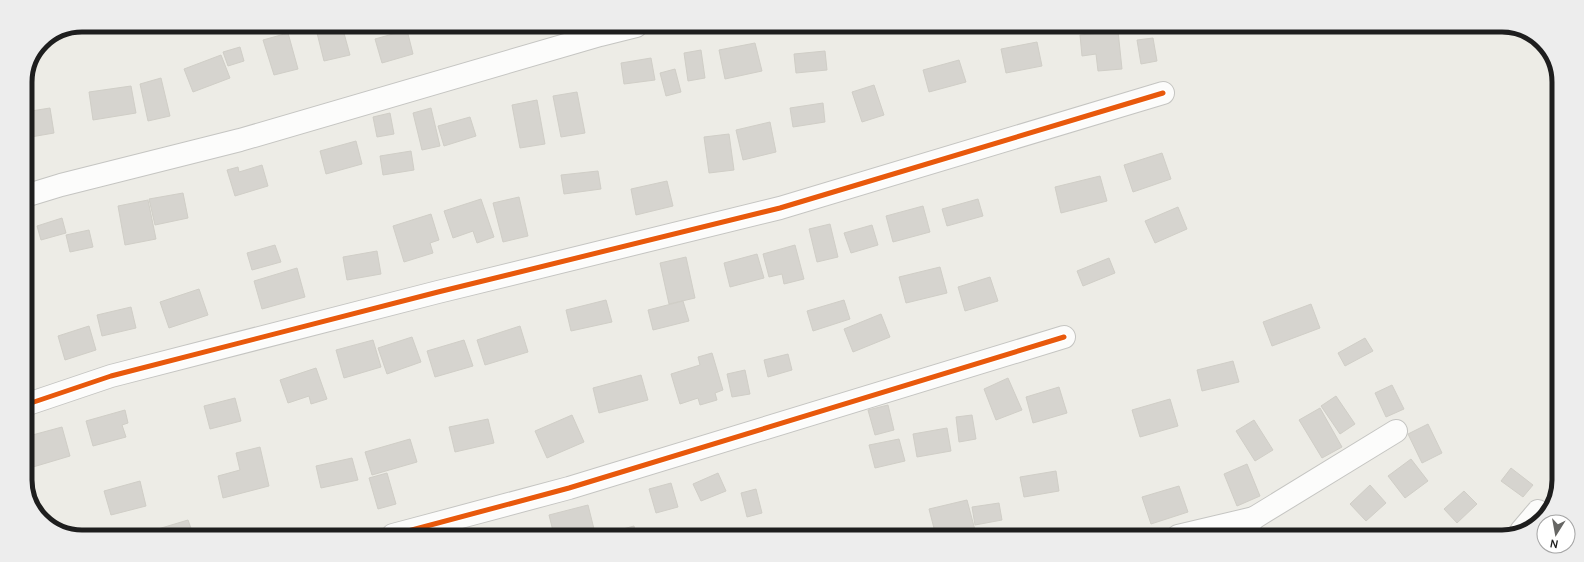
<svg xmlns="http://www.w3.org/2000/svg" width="1584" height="562" font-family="Manrope,sans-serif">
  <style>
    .building { fill: #d6d4cf; stroke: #d0cec7 }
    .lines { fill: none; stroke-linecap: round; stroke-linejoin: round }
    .minor-casing { stroke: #c5c5c2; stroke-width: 24 }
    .minor { stroke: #fcfcfb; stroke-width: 22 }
    .cycleway-casing { stroke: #fff; stroke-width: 8 }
    .cycleway { stroke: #e8590c; stroke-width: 5 }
    .rim { fill: none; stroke: #1e1e1e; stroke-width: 5 }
  </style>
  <rect width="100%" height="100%" fill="#edece6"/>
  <!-- building -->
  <g class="building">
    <polygon points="315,25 342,26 350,55 324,61"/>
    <polygon points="407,30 413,54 382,63 375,39"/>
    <polygon points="1118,31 1122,69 1098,71 1096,54 1082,56 1080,35"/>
    <polygon points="288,33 298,69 274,75 263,40"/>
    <polygon points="1153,38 1157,61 1141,64 1137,40"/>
    <polygon points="1037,42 1042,66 1006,73 1001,49"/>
    <polygon points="755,43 762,71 725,79 719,50"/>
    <polygon points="240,47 244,61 228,66 223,52"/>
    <polygon points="701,50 705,78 688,81 684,53"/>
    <polygon points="825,51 827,70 796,73 794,54"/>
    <polygon points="221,55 230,78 193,92 184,69"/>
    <polygon points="651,58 655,80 624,84 621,63"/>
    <polygon points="959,60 966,82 929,92 923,70"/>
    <polygon points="675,69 681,92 666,96 660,73"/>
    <polygon points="161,78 170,116 148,121 140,84"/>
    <polygon points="874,85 884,115 862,122 852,92"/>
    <polygon points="131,86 136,113 93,120 89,92"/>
    <polygon points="577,92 585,133 561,137 553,96"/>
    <polygon points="537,100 545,144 520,148 512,105"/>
    <polygon points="823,103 825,122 793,127 790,108"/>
    <polygon points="50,108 54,133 25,138 25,112"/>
    <polygon points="431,108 440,146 422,150 413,113"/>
    <polygon points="390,113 394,134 377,137 373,117"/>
    <polygon points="470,117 476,136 444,146 438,126"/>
    <polygon points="770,122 776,152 743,160 736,130"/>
    <polygon points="729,134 734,170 709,173 704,137"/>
    <polygon points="356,141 362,164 326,174 320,151"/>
    <polygon points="411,151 414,170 383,175 380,156"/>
    <polygon points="1162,153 1171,179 1133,192 1124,165"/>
    <polygon points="262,165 268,186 235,196 227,170 238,167 239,172"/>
    <polygon points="598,171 601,189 564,194 561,175"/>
    <polygon points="1100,176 1107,201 1061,213 1055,187"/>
    <polygon points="667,181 673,206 636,215 631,189"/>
    <polygon points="183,193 188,218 155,225 149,199"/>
    <polygon points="519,197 528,236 503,242 493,203"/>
    <polygon points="481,199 494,237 477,243 473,231 453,238 444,211"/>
    <polygon points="978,199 983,216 947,226 942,209"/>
    <polygon points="148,200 156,239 125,245 118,206"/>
    <polygon points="923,206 930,232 893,242 886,216"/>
    <polygon points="1178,207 1187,229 1155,243 1145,221"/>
    <polygon points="431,214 439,240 430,243 433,253 404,262 393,226"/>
    <polygon points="62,218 66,233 41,240 37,226"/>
    <polygon points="830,224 838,257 817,262 809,229"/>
    <polygon points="872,225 878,245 851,253 844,233"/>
    <polygon points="89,230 93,247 70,252 66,235"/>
    <polygon points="275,245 281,262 252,270 247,253"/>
    <polygon points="795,245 804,279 784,284 782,274 769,277 763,254"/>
    <polygon points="377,251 381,274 347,280 343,257"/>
    <polygon points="757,254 764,278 730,287 724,263"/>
    <polygon points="686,257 695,298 669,304 660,263"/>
    <polygon points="1109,258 1115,273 1083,286 1077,271"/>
    <polygon points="940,267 947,293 906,303 899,277"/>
    <polygon points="297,268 305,297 262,309 254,281"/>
    <polygon points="990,277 998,301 965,311 958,287"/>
    <polygon points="199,289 208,315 169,328 160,302"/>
    <polygon points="606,300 612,322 571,331 566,310"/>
    <polygon points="844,300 850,319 813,331 807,311"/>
    <polygon points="683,301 689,321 653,330 648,310"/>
    <polygon points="1311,304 1320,328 1272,346 1263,322"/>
    <polygon points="131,307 136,328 102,336 97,315"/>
    <polygon points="881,314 890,337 853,352 844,329"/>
    <polygon points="89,326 96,350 65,360 58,336"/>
    <polygon points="520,326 528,352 485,365 477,340"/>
    <polygon points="412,337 421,362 387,374 378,348"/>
    <polygon points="1365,338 1373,351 1345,366 1338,353"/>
    <polygon points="373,340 381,367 344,378 336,350"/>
    <polygon points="464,340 473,366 435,377 427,351"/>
    <polygon points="712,353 723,390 715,393 717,400 700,405 698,398 680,404 671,374 700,365 698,357"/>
    <polygon points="788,354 792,370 768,377 764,360"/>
    <polygon points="1233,361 1239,382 1202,391 1197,370"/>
    <polygon points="316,368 327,399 311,404 309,396 288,403 280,380"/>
    <polygon points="745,370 750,394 732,397 727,374"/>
    <polygon points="641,375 648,400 599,413 593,388"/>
    <polygon points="1008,378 1022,410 996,420 984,389"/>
    <polygon points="1392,385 1404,409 1386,417 1375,393"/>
    <polygon points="1059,387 1067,413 1033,423 1026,397"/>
    <polygon points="1336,396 1355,424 1340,434 1321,406"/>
    <polygon points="235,398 241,421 210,429 204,406"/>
    <polygon points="1170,399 1178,426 1140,437 1132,410"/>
    <polygon points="888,405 894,430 875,435 868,410"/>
    <polygon points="1320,408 1342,447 1322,458 1299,420"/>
    <polygon points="125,410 128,423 122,425 126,437 93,446 86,421"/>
    <polygon points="572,415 584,442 547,458 535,431"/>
    <polygon points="972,415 976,439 959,442 956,417"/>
    <polygon points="488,419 494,443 455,452 449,427"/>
    <polygon points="1254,420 1273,450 1255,461 1236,431"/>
    <polygon points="1428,424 1442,453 1422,463 1408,434"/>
    <polygon points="62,427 70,456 33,467 25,437"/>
    <polygon points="947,428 951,451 917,457 913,434"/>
    <polygon points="410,439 417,462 372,475 365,452"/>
    <polygon points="899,439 905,461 875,468 869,445"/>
    <polygon points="260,447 269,486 223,498 218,476 240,470 236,453"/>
    <polygon points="352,458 358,480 321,488 316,466"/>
    <polygon points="1411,459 1428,481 1405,498 1388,476"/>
    <polygon points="1247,464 1260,496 1237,506 1224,474"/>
    <polygon points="1511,468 1533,485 1523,497 1501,481"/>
    <polygon points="1056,471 1059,491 1024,497 1020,477"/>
    <polygon points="387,473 396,504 378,509 369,478"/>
    <polygon points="718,473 726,491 701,501 693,484"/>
    <polygon points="140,481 146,506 111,515 104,491"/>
    <polygon points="671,483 678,507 656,513 649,489"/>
    <polygon points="1370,485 1386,503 1366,521 1350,504"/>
    <polygon points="1179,486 1188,512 1151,524 1142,497"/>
    <polygon points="756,489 762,513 747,517 741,493"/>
    <polygon points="1464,491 1477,504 1457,523 1444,509"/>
    <polygon points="967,500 975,530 959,534 959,536 936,536 929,509"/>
    <polygon points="999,503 1002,520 975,525 972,507"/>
    <polygon points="588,505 594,529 571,535 554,535 549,515"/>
    <polygon points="188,520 193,534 148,534 148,532"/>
    <polygon points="455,526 456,531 463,529 465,535 444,535 443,530"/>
    <polygon points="634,526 636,535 601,535"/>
    <polygon points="491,529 492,535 476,535 475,533"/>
  </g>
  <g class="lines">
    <defs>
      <g id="minor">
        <polyline points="25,196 61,185 240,140 600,35 636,26"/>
        <polyline points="25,405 111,376 438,292 780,208 1163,93"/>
        <polyline points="1521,531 1538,511"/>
        <polyline points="393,535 569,488 1064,337"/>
        <polyline points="1178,536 1254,518"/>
        <polyline points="1240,536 1254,518 1396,431"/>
      </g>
    </defs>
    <!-- minor casing -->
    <use href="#minor" class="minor-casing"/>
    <!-- minor -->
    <use href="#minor" class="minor"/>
    <defs>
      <g id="cycleway">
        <polyline points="25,405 111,376 438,292 780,208 1163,93"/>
        <polyline points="393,535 569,488 1064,337"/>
      </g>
    </defs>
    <!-- cycleway casing -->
    <use href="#cycleway" class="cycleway-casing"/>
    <!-- cycleway -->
    <use href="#cycleway" class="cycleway"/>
  </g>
  <!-- crop -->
  <path d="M0 0H1584V562H0ZM82 32H1502A50 50 0 0 1 1552 82V480A50 50 0 0 1 1502 530H82A50 50 0 0 1 32 480V82A50 50 0 0 1 82 32Z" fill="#ededed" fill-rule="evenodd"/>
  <path class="rim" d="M82 32H1502A50 50 0 0 1 1552 82V480A50 50 0 0 1 1502 530H82A50 50 0 0 1 32 480V82A50 50 0 0 1 82 32Z"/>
  <!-- north arrow -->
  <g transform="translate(1556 534) rotate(191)"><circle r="19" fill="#ffffff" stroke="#a5a5a5"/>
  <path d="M0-3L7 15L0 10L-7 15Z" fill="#666664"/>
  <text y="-6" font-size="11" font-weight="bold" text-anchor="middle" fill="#1e1e1e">N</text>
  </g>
</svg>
